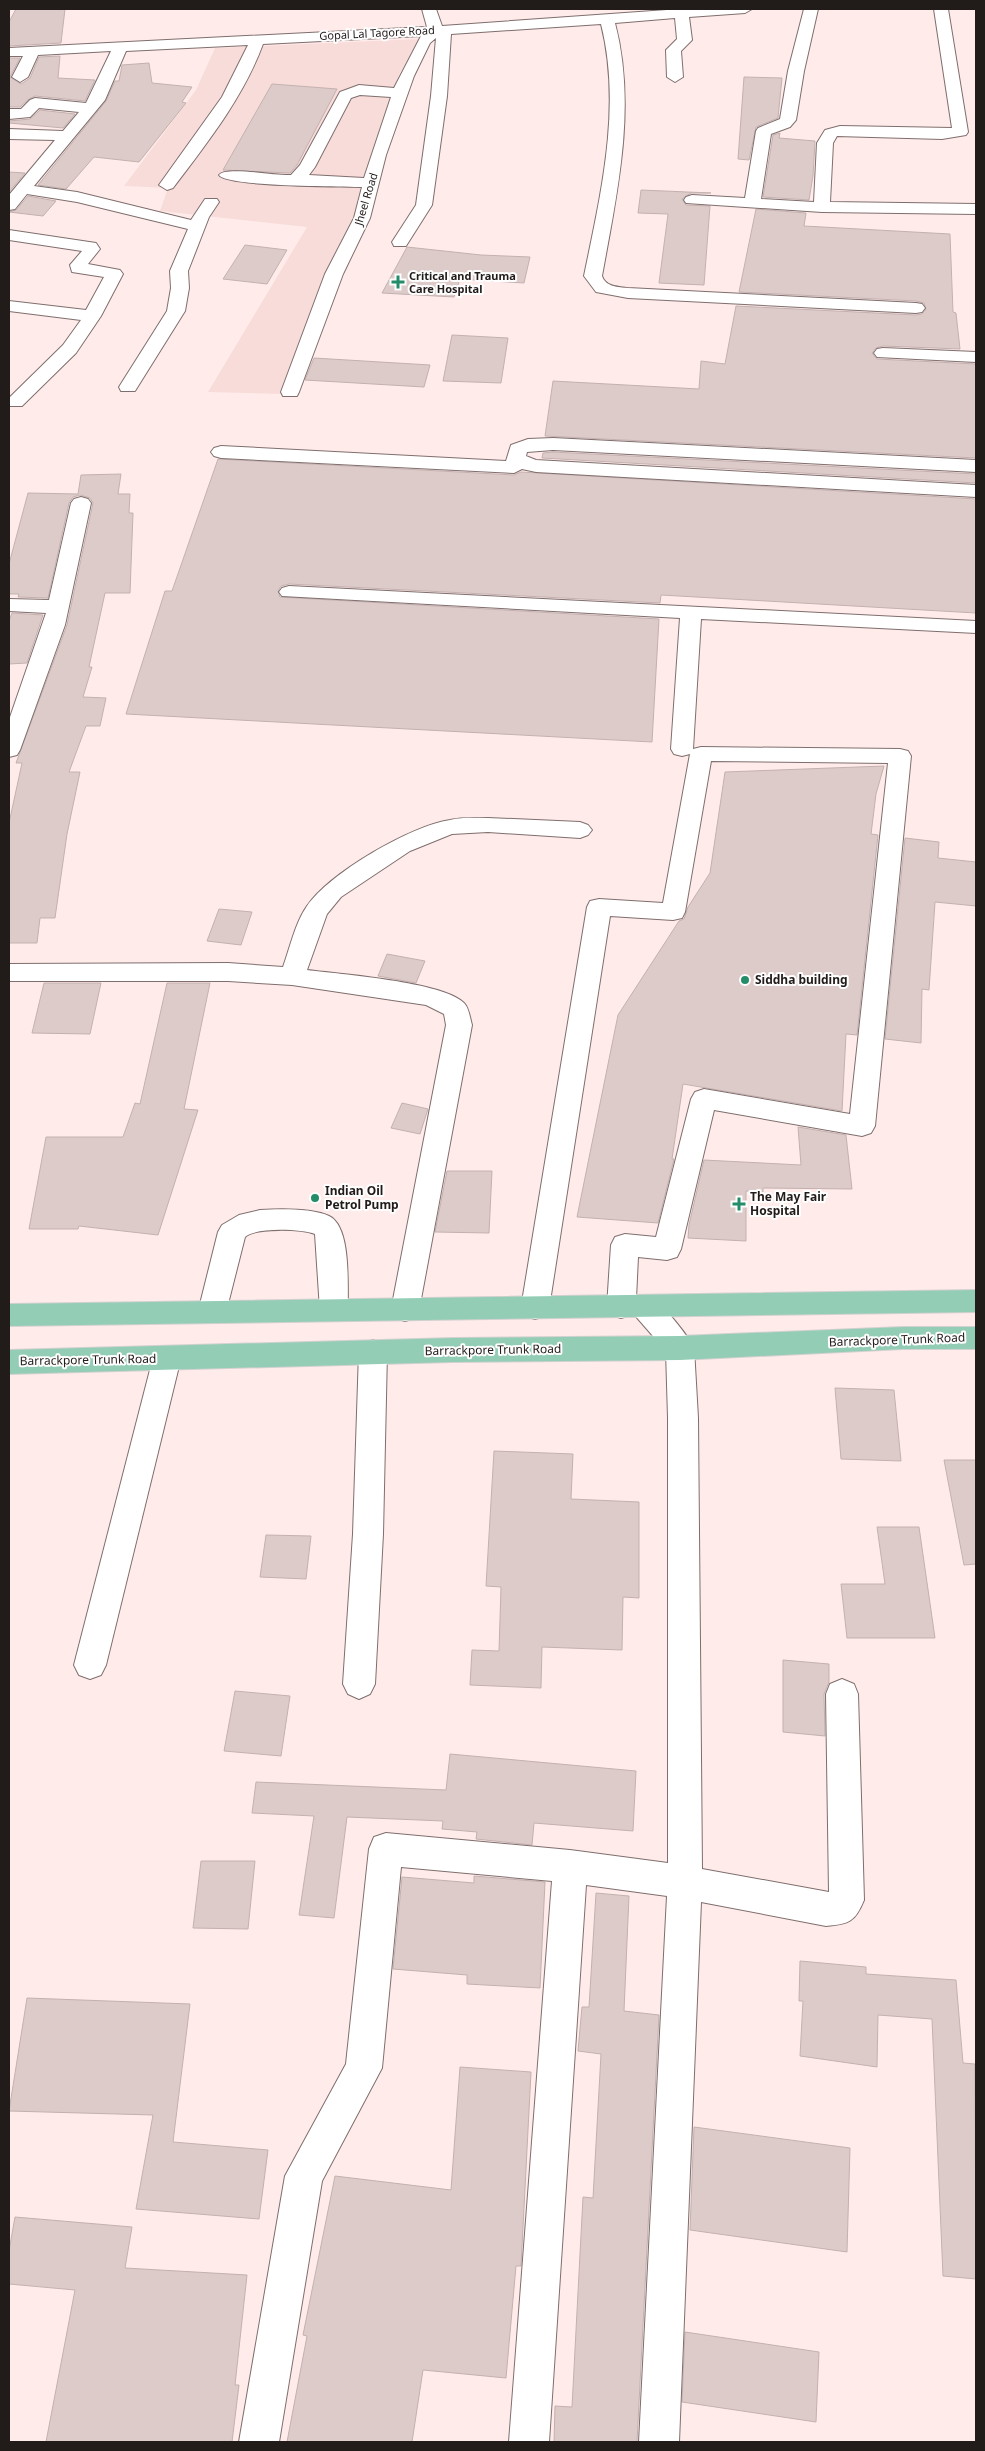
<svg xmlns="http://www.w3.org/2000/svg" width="985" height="2451" font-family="'Noto Sans',sans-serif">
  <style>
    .built { fill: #f8dcda }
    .building { fill: #ddcbca; stroke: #c3b1b0 }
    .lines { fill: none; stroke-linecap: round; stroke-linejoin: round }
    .minor-casing { stroke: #7f6e6d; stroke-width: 2 }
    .major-casing { stroke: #d3d1d1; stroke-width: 2 }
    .minor { fill: #fff; fill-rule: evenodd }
    .major { fill: #93cdb6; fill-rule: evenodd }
    .poi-dot { fill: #248c69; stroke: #fefefe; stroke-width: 2 }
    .labels { text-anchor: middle; stroke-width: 4; stroke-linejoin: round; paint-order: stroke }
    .far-street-label { font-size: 11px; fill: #211b1a; stroke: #fefefe }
    .far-poi-label { font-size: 11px; font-weight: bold; fill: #211b1a; stroke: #fefefe; text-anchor: start }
    .poi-label { font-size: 12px; font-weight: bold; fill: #211b1a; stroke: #fefefe; text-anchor: start }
    .street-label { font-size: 12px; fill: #211b1a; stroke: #fefefe }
  </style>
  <rect width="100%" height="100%" fill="#ffecea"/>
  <!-- built -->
  <polygon class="built" points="419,39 399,75 382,125 355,215 334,258 283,394 208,392 307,227 160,211 168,188 124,186 196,90 215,48"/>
  <!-- building -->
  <g class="building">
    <polygon points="16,9 65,9 61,43 9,46 9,22"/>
    <polygon points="60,56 58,78 95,80 85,101 35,96 29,99 20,107 9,107 9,58 20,58 10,77 21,84 30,78 39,57"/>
    <polygon points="149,63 152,83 192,87 182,102 186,103 139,162 94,157 66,189 38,185 106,101 115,81 119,81 122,65"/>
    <polygon points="744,77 782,78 778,118 756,127 749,160 738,159"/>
    <polygon points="272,84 337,89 297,165 290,173 223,170"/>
    <polygon points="40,110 75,114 63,128 9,123 9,121 30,119"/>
    <polygon points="780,133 779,138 815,141 813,176 809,200 763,197 773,135"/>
    <polygon points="9,172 25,173 9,192"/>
    <polygon points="641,190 711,193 691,193 682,199 686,205 710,206 704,285 659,283 668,214 638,213"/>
    <polygon points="28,196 56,201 43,216 9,212 16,210"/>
    <polygon points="756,209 806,213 804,226 950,234 953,312 956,313 960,349 883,346 876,348 872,353 877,359 976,364 976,458 545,436 553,381 699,389 701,361 725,364 736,306 916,315 922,314 926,309 924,303 916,301 739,292"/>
    <polygon points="245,245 287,250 267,284 223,279"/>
    <polygon points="407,247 481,255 530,257 524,283 460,279 454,297 382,293"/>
    <polygon points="452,335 508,338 501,383 443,381"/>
    <polygon points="314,358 430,365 424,387 305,380"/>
    <polygon points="553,452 976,474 976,483 542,458 543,453"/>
    <polygon points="218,459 514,475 521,472 976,499 976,613 661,595 660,603 289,584 281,586 278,591 280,597 659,619 652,742 126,714 165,591 172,591"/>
    <polygon points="121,474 118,494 130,494 129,513 133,513 130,593 105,593 89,667 92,667 83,697 106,698 100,726 86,726 69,772 80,772 67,834 55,918 40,918 37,943 9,943 9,823 22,763 16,763 67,625 93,503 90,498 80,495 73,497 69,503 48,598 18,597 19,594 9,594 9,564 28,493 78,494 81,475"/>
    <polygon points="12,613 43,615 27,663 9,664 9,621"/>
    <polygon points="884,766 876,794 871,834 878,835 857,1035 846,1034 842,1111 683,1084 672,1159 674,1159 658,1223 577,1217 618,1015 679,921 684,919 688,907 710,873 725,772"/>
    <polygon points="905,838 939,842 938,858 976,862 976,906 935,902 929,990 922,989 921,1043 885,1039"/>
    <polygon points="219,909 252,912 241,945 207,941"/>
    <polygon points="387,954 425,961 416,983 378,976"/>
    <polygon points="44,983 101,983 90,1034 32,1033"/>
    <polygon points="167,983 210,983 184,1109 198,1110 158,1235 79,1226 78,1229 29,1229 46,1137 123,1137 135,1103 140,1104"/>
    <polygon points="402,1103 428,1109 420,1134 391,1128"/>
    <polygon points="798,1127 846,1135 852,1189 763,1188 763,1192 746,1191 746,1241 688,1238 689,1225 704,1160 801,1165"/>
    <polygon points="447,1171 492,1171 489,1233 435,1232"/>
    <polygon points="835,1388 894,1390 901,1461 841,1459"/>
    <polygon points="494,1451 573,1454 571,1499 639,1502 639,1598 623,1597 622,1650 542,1647 541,1688 470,1685 472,1650 499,1651 501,1587 486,1586"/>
    <polygon points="944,1460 976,1460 976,1564 964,1565"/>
    <polygon points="877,1527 919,1527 935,1638 847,1638 841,1584 885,1584"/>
    <polygon points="266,1535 311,1536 306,1579 260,1577"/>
    <polygon points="783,1660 829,1664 829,1682 824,1694 825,1736 783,1732"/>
    <polygon points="235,1691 290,1696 281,1756 224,1751"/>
    <polygon points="450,1754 636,1771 633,1831 534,1823 532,1845 476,1839 477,1832 442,1829 443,1821 347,1817 334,1918 299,1915 314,1816 252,1813 256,1782 446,1790"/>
    <polygon points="201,1861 255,1861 248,1929 193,1928"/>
    <polygon points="474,1876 545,1882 540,1988 467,1984 467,1975 393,1969 402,1877 474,1883"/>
    <polygon points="596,1893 629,1896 624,2011 659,2015 637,2442 554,2442 555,2406 572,2407 583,2197 593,2198 601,2054 578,2051 582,2007 589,2007"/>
    <polygon points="800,1961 866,1967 866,1974 956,1980 963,2063 975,2064 976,2279 943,2276 932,2019 878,2015 877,2067 800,2056 803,2001 799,2001"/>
    <polygon points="27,1998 190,2004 173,2142 268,2150 259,2219 136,2209 153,2115 9,2111"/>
    <polygon points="460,2067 531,2072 521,2266 516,2266 506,2378 423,2370 412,2442 287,2442 307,2336 303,2335 335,2176 451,2190"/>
    <polygon points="694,2127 850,2148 847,2252 690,2230"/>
    <polygon points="15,2217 132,2227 125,2268 247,2275 235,2385 239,2385 232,2442 46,2442 75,2290 9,2284 9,2251"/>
    <polygon points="685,2332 819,2352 816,2422 682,2402"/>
  </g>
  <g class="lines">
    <defs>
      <g id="minor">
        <path d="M 422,9 L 436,9 L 442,26 L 681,9 L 752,9 L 745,13 L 689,17 L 692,40 L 681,51 L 683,77 L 675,82 L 667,77 L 666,50 L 677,39 L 675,18 L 615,23 C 637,107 617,193 602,276 C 606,287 618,287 628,288 L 916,303 L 922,304 L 925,308 L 922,312 L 916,313 L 628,298 L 596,292 L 584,276 C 601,193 622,107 601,24 L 451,34 L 447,96 L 432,205 L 406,246 L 394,246 L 392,242 L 416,205 L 431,96 L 436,38 L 430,43 L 414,76 L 386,155 L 370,218 L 343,274 L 299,392 L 297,396 L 283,396 L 281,392 L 325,274 L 354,218 L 362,187 C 341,186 227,187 219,175 C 225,166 277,176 291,175 L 300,165 L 340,92 L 359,85 L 394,88 L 421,36 L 263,44 C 243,98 207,143 173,188 L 167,190 L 159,185 L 222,97 L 248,45 L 126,51 L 105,100 L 34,186 L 77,192 L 191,220 L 205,199 L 217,199 L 219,202 L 209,217 L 188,271 L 189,288 L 185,311 L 135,391 L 121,391 L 119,387 L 167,311 L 171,288 L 170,271 L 188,229 L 77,202 L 27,194 L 15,209 L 9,210 L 9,195 L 55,140 L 9,139 L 9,129 L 63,131 L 79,112 L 39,108 L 30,117 L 9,119 L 9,109 L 21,109 L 30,100 L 35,98 L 86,103 L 111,51 L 38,55 L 28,77 L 20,82 L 12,77 L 23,56 L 9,56 L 9,48 L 427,27 ZM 360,95 L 391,97 L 364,178 L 309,175 L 315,167 L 351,98 Z"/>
        <polygon points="804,9 818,9 804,71 796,120 790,127 771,134 761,199 814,202 817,143 825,130 840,126 952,128 934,9 948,9 968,132 966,135 942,139 837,136 833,143 830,202 976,204 976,214 822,212 686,203 684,200 686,197 692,195 745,198 756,131 758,128 780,119 788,71"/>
        <polygon points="9,230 96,243 100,249 88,264 120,270 123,274 101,316 76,353 22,406 9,406 9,398 63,345 81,320 9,311 9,301 86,310 104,277 72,272 70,265 82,251 9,240"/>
        <polygon points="883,348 976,352 976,362 877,357 874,353 877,349"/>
        <polygon points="553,438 976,460 976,472 553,450 527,452 526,456 536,460 976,485 976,497 536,472 522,469 514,473 221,458 214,456 211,452 214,448 221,446 506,461 511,445 528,439"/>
        <polygon points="81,497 88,499 91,503 65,625 20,750 17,755 9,757 9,720 46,613 9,611 9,599 49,600 71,503 74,499"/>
        <path d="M 289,586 L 976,621 L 976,633 L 701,619 L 693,749 L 701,747 L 900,749 L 908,751 L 911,756 L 875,1126 L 871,1133 L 862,1136 L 714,1110 L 681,1249 L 677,1257 L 667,1260 L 638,1257 L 636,1299 C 642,1296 648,1295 654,1299 C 664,1306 689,1337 694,1348 L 698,1418 L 702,1869 L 829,1892 L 826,1694 L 830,1684 L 842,1679 L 854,1684 L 858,1694 L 864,1900 C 855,1922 849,1924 826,1926 L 701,1902 L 679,2442 L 639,2442 L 667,1896 L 586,1885 L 549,2442 L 509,2442 L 552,1881 L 401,1867 L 382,2068 L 322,2181 L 279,2442 L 239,2442 L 285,2176 L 346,2064 L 369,1849 L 374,1837 L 386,1833 L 570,1850 L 668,1863 L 668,1418 L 666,1351 L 632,1312 L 631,1315 L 621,1318 L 611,1315 L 607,1307 L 611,1245 L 615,1237 L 625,1234 L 656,1237 L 691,1099 L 695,1092 L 704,1089 L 850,1114 L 888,763 L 711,761 L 685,912 L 682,918 L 673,920 L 610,916 L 549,1308 L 545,1316 L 535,1319 L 525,1316 L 521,1308 L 587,907 L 590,901 L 599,899 L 663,903 L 690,754 L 682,756 L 674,754 L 671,749 L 680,618 L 282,596 L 279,592 L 282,588 Z"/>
        <path d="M 488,818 L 580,822 L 588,825 L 592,830 L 588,835 L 580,838 L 488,832 L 452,834 L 410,851 L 341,897 L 327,914 L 307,970 C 339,974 444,982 464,1003 C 469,1008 470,1018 472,1025 L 419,1310 L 415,1318 L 405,1321 L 395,1318 L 391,1310 L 446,1025 L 444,1014 L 426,1005 L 292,985 L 228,981 L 9,981 L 9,964 L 228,963 L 283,967 C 290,948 295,923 307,906 C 330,873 410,826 450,820 C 462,817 475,818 488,818 Z"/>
        <path d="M 260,1210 C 278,1209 312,1208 329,1216 C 352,1227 347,1287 348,1310 L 344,1318 L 334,1321 L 324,1318 L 320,1310 L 315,1234 C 301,1229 256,1227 245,1237 L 226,1312 L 222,1320 L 212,1323 L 202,1320 L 198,1312 L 218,1232 L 222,1225 L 239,1215 Z"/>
        <polygon points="373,1340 383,1344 387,1352 383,1534 375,1684 370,1694 359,1699 348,1694 343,1684 353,1534 359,1352 363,1344"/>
        <polygon points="167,1346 177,1350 181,1358 106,1665 101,1675 90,1679 79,1675 74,1665 153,1358 157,1350"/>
      </g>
      <g id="major">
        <polygon points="976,1290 976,1312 9,1326 9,1304"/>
        <polygon points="903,1327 976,1327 976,1349 903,1349 680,1360 453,1362 9,1374 9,1350 453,1338 680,1336"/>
      </g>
    </defs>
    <!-- minor casing -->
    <use href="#minor" class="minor-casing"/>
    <!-- major casing -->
    <use href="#major" class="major-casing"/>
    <!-- minor -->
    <use href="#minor" class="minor"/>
    <!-- major -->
    <use href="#major" class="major"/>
  </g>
  <!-- markers -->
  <g class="poi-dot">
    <path d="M395.5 274.5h5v5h5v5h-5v5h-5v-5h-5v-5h5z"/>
    <circle cx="745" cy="980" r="5"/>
    <circle cx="315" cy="1198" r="5"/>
    <path d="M736.5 1196.5h5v5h5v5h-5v5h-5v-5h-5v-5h5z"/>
  </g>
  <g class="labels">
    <!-- far-street labels -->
    <g class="far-street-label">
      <text transform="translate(377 33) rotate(-3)" y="4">Gopal Lal Tagore Road</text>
      <text transform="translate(366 199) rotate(-73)" y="4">Jheel Road</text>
    </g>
    <!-- far-poi labels -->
    <g class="far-poi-label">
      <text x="409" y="280">Critical and Trauma<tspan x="409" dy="13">Care Hospital</tspan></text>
    </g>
    <!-- poi labels -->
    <g class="poi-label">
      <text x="755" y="984">Siddha building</text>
      <text x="325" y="1195">Indian Oil<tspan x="325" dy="14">Petrol Pump</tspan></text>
      <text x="750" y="1201">The May Fair<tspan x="750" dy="14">Hospital</tspan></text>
    </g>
    <!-- street labels -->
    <g class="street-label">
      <text transform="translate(897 1340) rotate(-2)" y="4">Barrackpore Trunk Road</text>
      <text transform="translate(493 1350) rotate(-1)" y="4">Barrackpore Trunk Road</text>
      <text transform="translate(88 1360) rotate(-1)" y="4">Barrackpore Trunk Road</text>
    </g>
  </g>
  <!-- border -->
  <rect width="985" height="2451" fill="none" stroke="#211b1a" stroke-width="20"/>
</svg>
